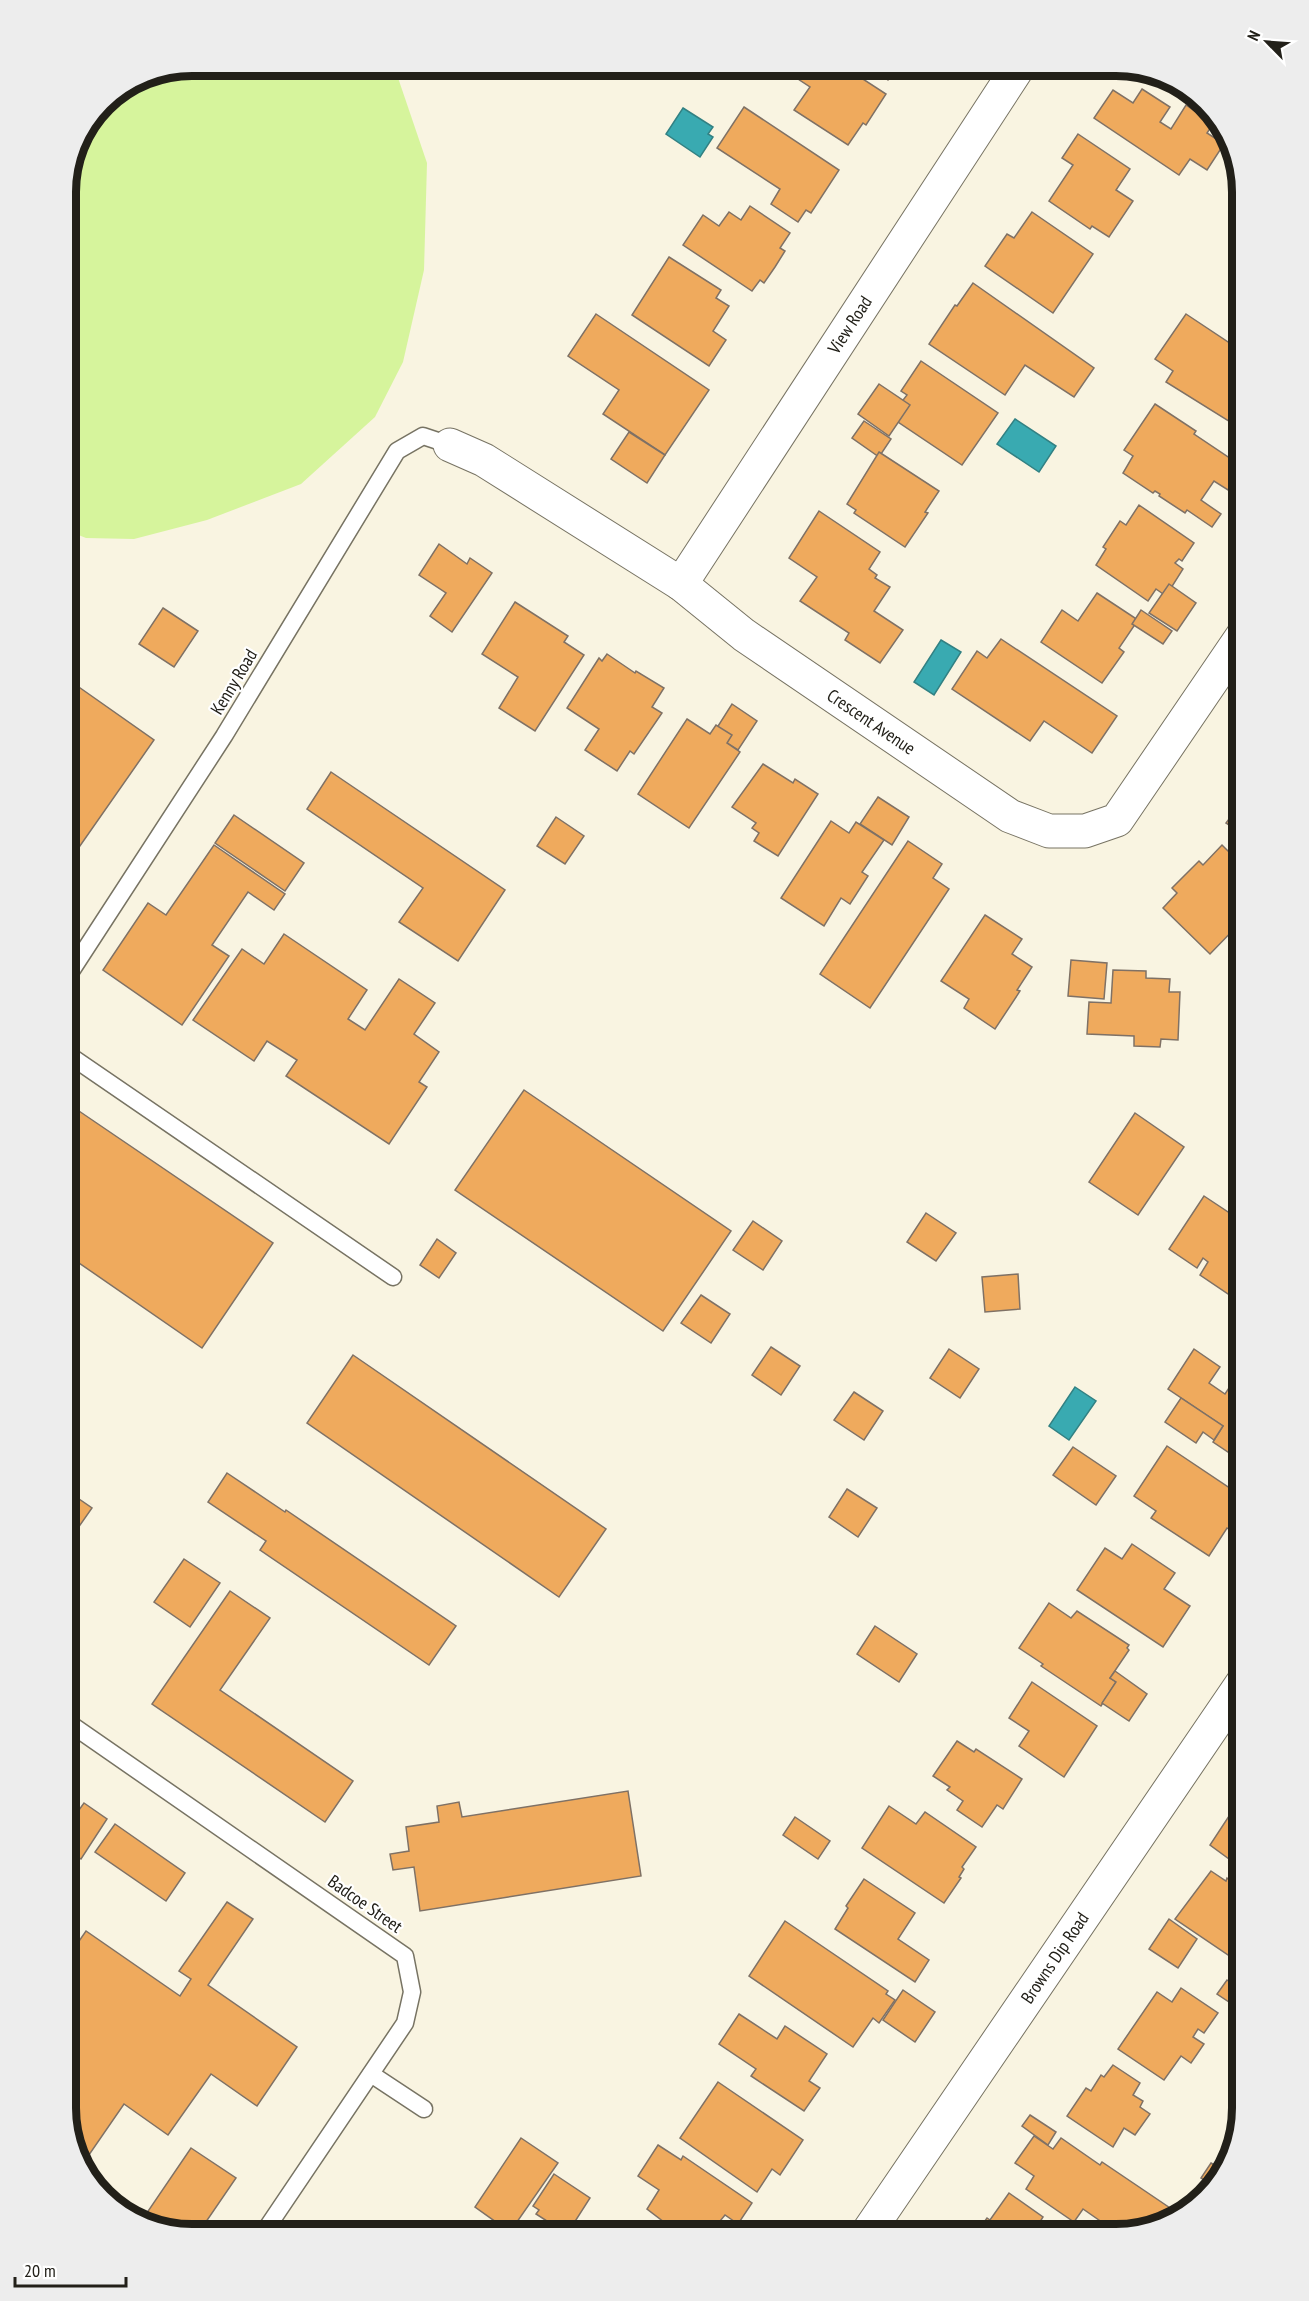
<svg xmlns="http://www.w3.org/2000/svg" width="1309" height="2301" font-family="'PT Sans Narrow',sans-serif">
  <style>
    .green { fill: #d6f49c }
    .water { fill: #39aab1; stroke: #328183; stroke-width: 1.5 }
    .building { fill: #efaa5d; stroke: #7f7165; stroke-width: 1.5 }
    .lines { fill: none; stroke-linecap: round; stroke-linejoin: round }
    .lane-casing { stroke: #777363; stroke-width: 19 }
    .street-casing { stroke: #777363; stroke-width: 35 }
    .lane { stroke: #fff; stroke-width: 16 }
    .street { stroke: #fff; stroke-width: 33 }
    .labels { text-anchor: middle; stroke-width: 4.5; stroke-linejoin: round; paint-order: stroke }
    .street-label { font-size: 18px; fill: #222019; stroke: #fff }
    .rim { fill: none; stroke: #222019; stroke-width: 8 }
  </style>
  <rect width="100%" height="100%" fill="#f9f4e1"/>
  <!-- green -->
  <polygon class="green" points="192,66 394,66 427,163 424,270 403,362 375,417 301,484 207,520 134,539 86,538 66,530 66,184 76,144 103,103 144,75"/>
  <!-- water -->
  <g class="water">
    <polygon points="683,108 713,127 708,134 713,137 700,157 666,134"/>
    <polygon points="1015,419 1056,446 1039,472 997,444"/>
    <polygon points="941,640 961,652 934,695 914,682"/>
    <polygon points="1075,1387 1096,1401 1069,1440 1049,1426"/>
  </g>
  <!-- building -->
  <g class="building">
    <polygon points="806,66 843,66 886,94 866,125 863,123 848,145 794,110 810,87 798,79"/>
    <polygon points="868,66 898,66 888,80"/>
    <polygon points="1142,89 1170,107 1160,122 1171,129 1186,105 1213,124 1207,133 1224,144 1207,170 1190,159 1179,175 1094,118 1113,90 1133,103"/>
    <polygon points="744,107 839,170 811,213 806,210 798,222 771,204 780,189 717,148"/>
    <polygon points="1078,134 1130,169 1116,190 1133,201 1109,237 1092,226 1090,229 1049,201 1073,165 1062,158"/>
    <polygon points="750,206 790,233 780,248 785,251 775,267 764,283 760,280 752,291 683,245 703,215 719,226 729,212 741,220"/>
    <polygon points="1032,212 1093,254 1053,313 985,266 1007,234 1014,238"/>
    <polygon points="669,257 721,290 716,298 729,306 713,331 726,340 709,366 632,315"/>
    <polygon points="973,283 1094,368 1074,397 1025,365 1005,395 929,344 955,305 957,306"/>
    <polygon points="596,314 709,390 665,455 603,414 619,390 568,356"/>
    <polygon points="1186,314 1243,352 1243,430 1166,382 1173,371 1155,359"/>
    <polygon points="921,361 998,413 962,465 895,420 904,407 900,404 907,395 901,391"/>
    <polygon points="879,384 910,405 889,436 858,414"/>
    <polygon points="1155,404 1196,431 1194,434 1243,467 1228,490 1214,481 1201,500 1221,514 1212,527 1187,510 1185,513 1159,496 1160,494 1155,491 1153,493 1123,473 1133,456 1124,450"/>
    <polygon points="864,421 891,439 879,457 852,438"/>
    <polygon points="629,432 665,455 647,483 611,459"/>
    <polygon points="879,452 939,491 925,512 928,513 905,547 854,513 856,510 847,504"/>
    <polygon points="1139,505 1194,543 1182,561 1179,559 1175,563 1183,569 1166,596 1156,589 1148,601 1096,565 1106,549 1103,547 1120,521 1126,525"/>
    <polygon points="819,511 880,552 869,569 877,575 875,578 890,587 874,611 903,630 880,663 845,640 849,633 800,601 817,577 789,558"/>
    <polygon points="439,544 467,564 470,558 492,573 452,632 430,616 446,593 419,575"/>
    <polygon points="1169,584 1196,603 1177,631 1149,613"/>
    <polygon points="1097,593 1138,620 1119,648 1124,652 1102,683 1041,642 1062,610 1078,621"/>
    <polygon points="515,602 568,636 564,642 584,655 535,731 499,708 518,677 482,654"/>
    <polygon points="163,608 198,631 174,667 139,644"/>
    <polygon points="1141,610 1172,631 1163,644 1132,624"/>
    <polygon points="1001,639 1117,716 1092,753 1044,721 1030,741 952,689 977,651 987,658"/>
    <polygon points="607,654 635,673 636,671 664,688 652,707 662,713 634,754 630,751 617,771 585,750 599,729 567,708 599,658 602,661"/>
    <polygon points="66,678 154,740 68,863 66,862"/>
    <polygon points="732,704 757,721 738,750 713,734"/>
    <polygon points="687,719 710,734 716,725 732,735 727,743 740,752 689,828 638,794"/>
    <polygon points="1243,739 1243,759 1234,753"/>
    <polygon points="763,764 793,783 795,779 818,794 778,856 754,841 759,833 752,828 756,823 732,807"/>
    <polygon points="331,772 505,890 458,961 399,922 423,888 307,809"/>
    <polygon points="1243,788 1243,834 1226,823 1235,811 1230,807"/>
    <polygon points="878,797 909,817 892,845 860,824"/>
    <polygon points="234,815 304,863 285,891 215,843"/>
    <polygon points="556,817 584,836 565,864 537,846"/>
    <polygon points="831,821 849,833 856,822 884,840 862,872 868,876 850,904 841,898 824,926 781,898"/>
    <polygon points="908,841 942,864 933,878 949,889 870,1008 820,974"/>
    <polygon points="214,845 285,894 274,910 248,892 212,945 229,956 182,1025 103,970 148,903 166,915"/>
    <polygon points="1222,845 1243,866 1243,920 1210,954 1163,908 1177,893 1172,888 1199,861 1203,865"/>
    <polygon points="985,915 1022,939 1012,954 1032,967 1017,990 1020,991 995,1029 964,1008 969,999 941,981"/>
    <polygon points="284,934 367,990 348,1019 365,1030 399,979 435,1003 414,1034 439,1052 419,1082 427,1087 389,1144 286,1076 297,1060 267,1041 254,1061 193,1020 242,949 264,964"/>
    <polygon points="1071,960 1107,963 1104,999 1068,996"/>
    <polygon points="1113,970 1146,971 1146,978 1170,979 1169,992 1180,992 1178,1040 1161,1039 1160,1047 1134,1046 1134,1036 1087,1034 1089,1002 1111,1003"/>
    <polygon points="524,1090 731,1231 663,1331 455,1190"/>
    <polygon points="76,1109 273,1243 202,1348 66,1254 66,1122"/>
    <polygon points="1135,1113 1184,1147 1138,1215 1089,1182"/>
    <polygon points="1204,1196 1243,1222 1243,1304 1200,1275 1208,1262 1203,1258 1197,1268 1169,1249"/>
    <polygon points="926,1213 956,1233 936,1261 907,1242"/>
    <polygon points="753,1221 782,1241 763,1270 733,1250"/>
    <polygon points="437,1239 456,1253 439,1278 420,1265"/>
    <polygon points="1018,1274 1020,1309 985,1312 982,1277"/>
    <polygon points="701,1295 730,1314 711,1343 681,1323"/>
    <polygon points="771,1347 800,1366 781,1395 752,1375"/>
    <polygon points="949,1349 979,1369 960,1398 930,1378"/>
    <polygon points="1194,1349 1220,1367 1209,1383 1225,1394 1243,1367 1243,1462 1213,1442 1223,1426 1168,1389"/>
    <polygon points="353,1355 606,1529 559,1597 307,1423"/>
    <polygon points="854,1392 883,1411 864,1440 834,1420"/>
    <polygon points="1181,1398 1223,1426 1214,1440 1203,1432 1196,1443 1165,1422"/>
    <polygon points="1167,1446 1243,1497 1243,1515 1240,1519 1238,1518 1230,1530 1227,1528 1209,1556 1151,1518 1156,1511 1134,1496"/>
    <polygon points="1073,1447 1116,1476 1096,1505 1053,1475"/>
    <polygon points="227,1473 285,1512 286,1510 456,1626 429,1665 260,1550 266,1541 208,1502"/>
    <polygon points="847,1489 877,1508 858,1537 829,1517"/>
    <polygon points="66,1490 92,1508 66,1545"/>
    <polygon points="1132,1544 1175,1573 1164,1589 1190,1606 1163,1647 1077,1590 1105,1548 1122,1559"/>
    <polygon points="184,1559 220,1583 190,1627 154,1602"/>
    <polygon points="230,1591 270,1618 220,1690 353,1781 325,1822 152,1704"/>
    <polygon points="1049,1603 1071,1618 1077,1611 1129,1645 1127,1648 1129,1650 1110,1678 1116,1682 1101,1706 1041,1666 1043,1664 1019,1648"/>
    <polygon points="875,1626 917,1654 899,1682 857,1654"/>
    <polygon points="1115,1671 1147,1694 1129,1721 1102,1703 1116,1682 1110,1678"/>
    <polygon points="1032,1682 1097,1726 1064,1777 1019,1746 1029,1731 1009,1718"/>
    <polygon points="957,1741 974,1752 976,1749 1022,1779 1003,1809 997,1805 982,1827 957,1810 963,1801 947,1790 950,1787 933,1776"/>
    <polygon points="628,1791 641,1876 420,1911 414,1867 393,1870 390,1854 409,1851 406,1827 439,1822 437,1806 459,1802 462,1817"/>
    <polygon points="84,1803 107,1819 81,1859 66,1849 66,1828"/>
    <polygon points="889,1806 916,1824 925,1812 976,1847 962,1867 964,1869 959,1877 961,1878 944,1903 862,1848"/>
    <polygon points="1231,1813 1243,1821 1243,1870 1234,1864 1236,1860 1231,1856 1229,1859 1210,1845"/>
    <polygon points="795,1817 830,1841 818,1859 783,1835"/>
    <polygon points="115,1824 185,1873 166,1901 95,1852"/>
    <polygon points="66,1862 76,1869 66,1883"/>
    <polygon points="1211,1871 1226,1881 1227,1878 1243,1892 1243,1965 1175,1919"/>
    <polygon points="864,1879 915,1913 898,1939 929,1960 915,1982 835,1929 848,1908 846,1906"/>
    <polygon points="227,1902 253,1919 208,1985 297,2047 257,2106 211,2074 168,2135 124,2104 82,2165 76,2157 66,2109 66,1940 75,1947 86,1931 180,1996 191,1979 179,1971"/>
    <polygon points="1169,1919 1197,1939 1178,1968 1149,1949"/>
    <polygon points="785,1921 888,1991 886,1994 895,2000 879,2023 873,2018 853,2047 749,1976"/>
    <polygon points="1227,1980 1241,1990 1232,2004 1217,1994"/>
    <polygon points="1181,1988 1218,2013 1204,2033 1198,2029 1193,2037 1204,2044 1191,2063 1181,2056 1164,2080 1118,2049 1157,1992 1172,2002"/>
    <polygon points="903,1990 935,2012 915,2042 883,2020"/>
    <polygon points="739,2014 777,2039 785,2026 827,2054 809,2081 820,2088 804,2111 751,2076 756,2069 719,2044"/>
    <polygon points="1113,2065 1140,2083 1133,2095 1143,2101 1140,2107 1150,2114 1135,2135 1124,2128 1113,2147 1067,2116 1086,2088 1091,2091 1101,2075 1104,2077"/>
    <polygon points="718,2082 803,2140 780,2175 772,2169 757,2192 680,2138"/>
    <polygon points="1030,2115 1056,2132 1048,2145 1022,2126"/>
    <polygon points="1034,2136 1053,2149 1061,2138 1100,2165 1102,2162 1179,2214 1165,2225 1119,2234 1083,2209 1074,2222 1026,2189 1034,2176 1015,2163"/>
    <polygon points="521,2138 558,2163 510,2232 475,2207"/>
    <polygon points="658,2145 681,2160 683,2156 752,2203 738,2224 725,2215 720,2221 734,2230 731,2235 681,2235 647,2209 659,2190 638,2176"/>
    <polygon points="191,2148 236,2178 197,2235 184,2235 142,2220"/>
    <polygon points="1211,2163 1224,2171 1222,2179 1214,2186 1201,2178"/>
    <polygon points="554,2174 590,2198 567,2234 536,2214 539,2210 533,2206"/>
    <polygon points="1009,2193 1043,2217 1038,2225 1052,2235 975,2235 987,2218 990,2220"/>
    <polygon points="627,2223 644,2235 619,2235"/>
  </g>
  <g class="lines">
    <defs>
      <g id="lane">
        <polyline points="66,979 224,736 397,451 423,436 450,445"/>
        <polyline points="66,1053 393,1277"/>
        <polyline points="66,1721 405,1956 412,1992 405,2023 262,2235"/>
        <polyline points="371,2074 424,2109"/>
      </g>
      <g id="street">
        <polyline points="450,445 484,460 681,584 744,635 1010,816 1049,831 1085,831 1117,820 1243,635"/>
        <polyline points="681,584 1019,66"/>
        <polyline points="866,2235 1243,1682"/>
      </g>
    </defs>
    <!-- lane casing -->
    <use href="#lane" class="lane-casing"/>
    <!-- street casing -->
    <use href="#street" class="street-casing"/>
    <!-- lane -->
    <use href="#lane" class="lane"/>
    <!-- street -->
    <use href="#street" class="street"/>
  </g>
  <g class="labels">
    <!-- street labels -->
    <g class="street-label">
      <text transform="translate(850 325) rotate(-57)" y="6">View Road</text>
      <text transform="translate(234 682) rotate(-59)" y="6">Kenny Road</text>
      <text transform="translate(871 722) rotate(34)" y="6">Crescent Avenue</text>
      <text transform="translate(365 1904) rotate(35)" y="6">Badcoe Street</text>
      <text transform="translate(1055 1958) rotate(-56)" y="6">Browns Dip Road</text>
    </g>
  </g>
  <!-- crop -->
  <path d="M0 0H1309V2301H0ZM192 76H1116A116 116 0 0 1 1232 192V2108A116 116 0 0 1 1116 2224H192A116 116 0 0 1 76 2108V192A116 116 0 0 1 192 76Z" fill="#ededed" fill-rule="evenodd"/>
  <path class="rim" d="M192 76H1116A116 116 0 0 1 1232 192V2108A116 116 0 0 1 1116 2224H192A116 116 0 0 1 76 2108V192A116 116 0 0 1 192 76Z"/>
  <!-- north arrow -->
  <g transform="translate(1267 42) rotate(295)" stroke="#ffffff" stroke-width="4.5" paint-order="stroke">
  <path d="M0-4.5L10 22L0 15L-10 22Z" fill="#222019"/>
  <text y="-9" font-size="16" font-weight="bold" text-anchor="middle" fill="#222019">N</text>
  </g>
  <!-- scale -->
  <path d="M15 2277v9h111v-9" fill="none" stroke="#222019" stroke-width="3"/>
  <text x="24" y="2277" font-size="18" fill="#222019" stroke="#ffffff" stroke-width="4.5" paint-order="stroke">20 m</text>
</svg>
